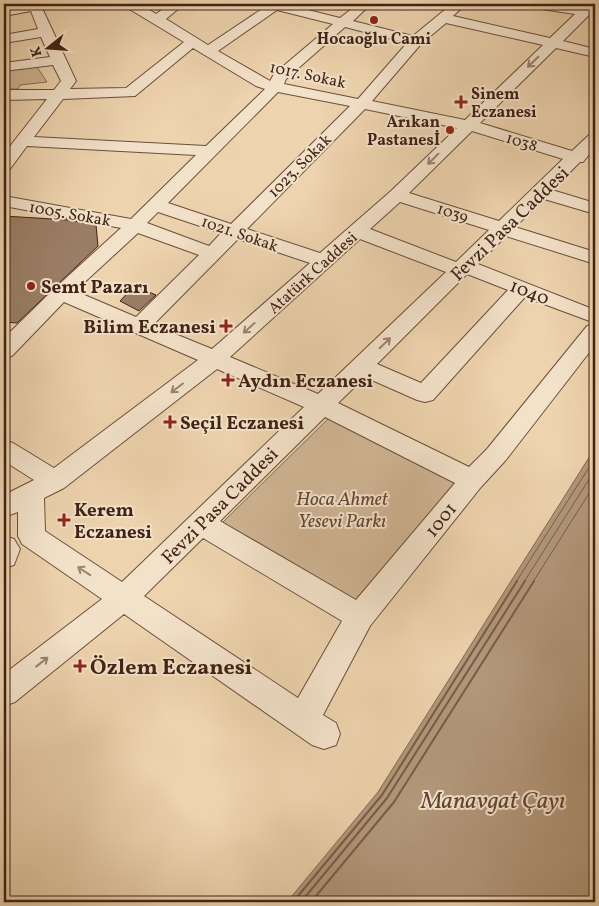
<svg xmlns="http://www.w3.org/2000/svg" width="599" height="906" font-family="Vollkorn,serif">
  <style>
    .green { fill: #d0b594; stroke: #886c55 }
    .water { fill: #b2977a; stroke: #846852 }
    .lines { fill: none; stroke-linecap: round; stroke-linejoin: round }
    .shore-far1 { stroke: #795c48; stroke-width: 1 }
    .shore { stroke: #795c48; stroke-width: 2 }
    .building { fill: #9a7e65; stroke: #402216 }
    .minor-casing { stroke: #6b4e3c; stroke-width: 2 }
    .minor { fill: #f3e2ca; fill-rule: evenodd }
    .oneway { stroke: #9a8270 }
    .poi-dot { fill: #8f2418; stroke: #f3e2ca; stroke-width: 2 }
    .labels { text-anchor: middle; stroke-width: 4; stroke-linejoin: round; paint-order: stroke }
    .far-poi-label { font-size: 16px; font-weight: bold; fill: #402216; stroke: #f3e2ca }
    .far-street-label { font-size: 16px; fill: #402216; stroke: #f3e2ca }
    .street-label { font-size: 19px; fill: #402216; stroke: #f3e2ca }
    .poi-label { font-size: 19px; font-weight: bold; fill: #402216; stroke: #f3e2ca; text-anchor: start }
    .park-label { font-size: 19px; font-style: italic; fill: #644736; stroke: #f3e2ca }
    .near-poi-label { font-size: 22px; font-weight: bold; fill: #402216; stroke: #f3e2ca; text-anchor: start }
    .near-water-label { font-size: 24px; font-style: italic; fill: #624534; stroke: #f3e2ca }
  </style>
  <rect width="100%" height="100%" fill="#edd3ae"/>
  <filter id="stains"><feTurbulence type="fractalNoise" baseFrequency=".004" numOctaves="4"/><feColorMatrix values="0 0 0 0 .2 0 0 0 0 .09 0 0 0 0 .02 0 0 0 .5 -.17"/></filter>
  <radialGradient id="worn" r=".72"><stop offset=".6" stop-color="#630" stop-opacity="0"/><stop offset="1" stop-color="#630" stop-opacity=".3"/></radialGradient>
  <!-- green -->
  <g class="green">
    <polygon points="37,67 47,82 20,85 18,89 4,89 4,71"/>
    <polygon points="330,417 459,481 359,604 222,523"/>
  </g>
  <!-- water -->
  <polygon class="water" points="595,448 595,884 587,902 287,902 378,792"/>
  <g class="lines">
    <!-- shore-far1 -->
    <g class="shore-far1">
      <polyline points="516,582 595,458"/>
      <polyline points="524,582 595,470"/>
      <polyline points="533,582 595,484"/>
    </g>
    <!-- shore -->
    <g class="shore">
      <polyline points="293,902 382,795 517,581"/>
      <polyline points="301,902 387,798 525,581"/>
      <polyline points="311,902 394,802 534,581"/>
    </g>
  </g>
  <!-- building -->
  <g class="building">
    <polygon points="4,216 68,220 96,225 98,246 17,323 4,322"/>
    <polygon points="134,286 156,295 139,311 120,301"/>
  </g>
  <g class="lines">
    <defs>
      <g id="minor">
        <path d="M 26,4 L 51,4 L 50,7 L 42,8 L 76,81 L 70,89 L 126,88 L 184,42 L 126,7 L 125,4 L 140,4 L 156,14 L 170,4 L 184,4 L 166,19 L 208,45 L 265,7 L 261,4 L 284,4 L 340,18 L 358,4 L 371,4 L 353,21 L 413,36 L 452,4 L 466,4 L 453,16 L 550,38 L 575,14 L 535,8 L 530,7 L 529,4 L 557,4 L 582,8 L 586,4 L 595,4 L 595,9 L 563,41 L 595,49 L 595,57 L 556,48 L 480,123 L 572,151 L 589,135 L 595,133 L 595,147 L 583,162 L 580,162 L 552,190 L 595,203 L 595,214 L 544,199 L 515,227 L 595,252 L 595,264 L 506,236 L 478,264 L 595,310 L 595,323 L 525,297 L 433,400 L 425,402 L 417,400 L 365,377 L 338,403 L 469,467 L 487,449 L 587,326 L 595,324 L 595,345 L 505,461 L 481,487 L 370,626 L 323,715 L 336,723 L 340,734 L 336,745 L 324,749 L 312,745 L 124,614 L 15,702 L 4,706 L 4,674 L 102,599 L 22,544 L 18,536 L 18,512 L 4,517 L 4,495 L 34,480 L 4,461 L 4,440 L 13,443 L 54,468 L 198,360 L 64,302 L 12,356 L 4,358 L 4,338 L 54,289 L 121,228 L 4,206 L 4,196 L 131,219 L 196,155 L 27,146 L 10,169 L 4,170 L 4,154 L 47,99 L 4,100 L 4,90 L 54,90 L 61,81 L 53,65 L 4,71 L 4,63 L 50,57 L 41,37 L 4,43 L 4,35 L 38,29 L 31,11 L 4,16 L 4,8 ZM 277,10 L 333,24 L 274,74 L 270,81 L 218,51 ZM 446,23 L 543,45 L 465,120 L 372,101 L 421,44 ZM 345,27 L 407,43 L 358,99 L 284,84 L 286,79 ZM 193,48 L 256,86 L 265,89 L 206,146 L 34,137 L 63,99 L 135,96 ZM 278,92 L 350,106 L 231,224 L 168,203 ZM 365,109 L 457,128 L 391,191 L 320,253 L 247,229 ZM 472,131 L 563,159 L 499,221 L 409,193 ZM 400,202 L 489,230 L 456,262 L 370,229 ZM 158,212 L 221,233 L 209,246 L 147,223 ZM 138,233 L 199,255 L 136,317 L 75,291 ZM 238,239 L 310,263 L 212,349 L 153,325 ZM 360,239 L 446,272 L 318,394 L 230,357 ZM 467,274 L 508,290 L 421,383 L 377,364 ZM 217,369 L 304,407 L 122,582 L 45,531 L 44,498 L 64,488 ZM 325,417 L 455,483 L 356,600 L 220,521 ZM 203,538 L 342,621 L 298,698 L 144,596 Z"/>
        <polygon points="4,536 14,539 20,549 14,565 4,568"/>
      </g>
    </defs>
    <!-- minor casing -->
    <use href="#minor" class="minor-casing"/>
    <!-- minor -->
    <use href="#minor" class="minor"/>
  </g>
  <!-- one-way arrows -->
  <defs><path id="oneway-shaft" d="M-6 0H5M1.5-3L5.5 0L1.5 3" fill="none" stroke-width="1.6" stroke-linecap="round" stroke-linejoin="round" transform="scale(1.25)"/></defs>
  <g class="oneway">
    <use href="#oneway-shaft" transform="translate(533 62) rotate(136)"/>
    <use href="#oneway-shaft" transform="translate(433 159) rotate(135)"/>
    <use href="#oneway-shaft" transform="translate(249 328) rotate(138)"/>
    <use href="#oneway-shaft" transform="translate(385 343) rotate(-44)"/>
    <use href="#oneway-shaft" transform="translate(177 388) rotate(143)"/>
    <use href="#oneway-shaft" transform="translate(84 571) rotate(-147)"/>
    <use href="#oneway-shaft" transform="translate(42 662) rotate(-38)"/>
  </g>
  <!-- markers -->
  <g class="poi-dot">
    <circle cx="374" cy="20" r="5"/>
    <path d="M458.5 94.5h5v5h5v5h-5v5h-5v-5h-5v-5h5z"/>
    <circle cx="450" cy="130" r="5"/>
    <circle cx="31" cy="286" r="5"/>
    <path d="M223.5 318.5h5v5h5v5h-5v5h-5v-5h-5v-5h5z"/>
    <path d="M225.5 372.5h5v5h5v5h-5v5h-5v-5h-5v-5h5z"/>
    <path d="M167.5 414.5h5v5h5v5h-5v5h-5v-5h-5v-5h5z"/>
    <path d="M61.5 512.5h5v5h5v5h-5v5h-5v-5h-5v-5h5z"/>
    <path d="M77.5 658.5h5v5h5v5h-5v5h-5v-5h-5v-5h5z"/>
  </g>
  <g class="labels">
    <!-- far-poi labels -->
    <g class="far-poi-label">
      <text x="374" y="44">Hocaoğlu Cami</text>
      <text x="471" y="99" text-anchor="start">Sinem<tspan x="471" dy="18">Eczanesi</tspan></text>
      <text x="440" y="127" text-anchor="end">Arıkan<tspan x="440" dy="18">Pastanesİ</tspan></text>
    </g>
    <!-- far-street labels -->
    <g class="far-street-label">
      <text transform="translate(308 74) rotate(12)" y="6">1017. Sokak</text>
      <text transform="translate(522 141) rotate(17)" y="6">1038</text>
      <text transform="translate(299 165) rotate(-45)" y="6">1023. Sokak</text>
      <text transform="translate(453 212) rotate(18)" y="6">1039</text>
      <text transform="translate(70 213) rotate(10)" y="6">1005. Sokak</text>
      <text transform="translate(240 233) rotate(19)" y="6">1021. Sokak</text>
      <text transform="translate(312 272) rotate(-42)" y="6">Atatürk Caddesi</text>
    </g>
    <!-- street labels -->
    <g class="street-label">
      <text transform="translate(509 223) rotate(-44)" y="7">Fevzi Pasa Caddesi</text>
      <text transform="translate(530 291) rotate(21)" y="7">1040</text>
      <text transform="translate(219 505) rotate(-45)" y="7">Fevzi Pasa Caddesi</text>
      <text transform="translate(440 519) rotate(-51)" y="7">1001</text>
    </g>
    <!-- poi labels -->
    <g class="poi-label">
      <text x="41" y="293">Semt Pazarı</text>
      <text x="216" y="333" text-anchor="end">Bilim Eczanesi</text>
      <text x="238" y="387">Aydın Eczanesi</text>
      <text x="180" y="429">Seçil Eczanesi</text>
      <text x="74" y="516">Kerem<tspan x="74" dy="22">Eczanesi</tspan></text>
    </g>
    <!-- park labels -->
    <g class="park-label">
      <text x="342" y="505">Hoca Ahmet<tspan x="342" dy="22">Yesevi Parkı</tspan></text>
    </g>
    <!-- near-poi labels -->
    <g class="near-poi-label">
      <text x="90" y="674">Özlem Eczanesi</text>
    </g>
    <!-- near-water labels -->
    <g class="near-water-label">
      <text x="493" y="808">Manavgat Çayı</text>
    </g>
  </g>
  <!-- margin -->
  <rect width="599" height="906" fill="none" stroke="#edd3ae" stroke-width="20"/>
  <rect x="5" y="5" width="589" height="896" fill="none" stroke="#402216" stroke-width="2.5"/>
  <rect x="10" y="10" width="579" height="886" fill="none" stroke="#402216"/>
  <!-- north arrow -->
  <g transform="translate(48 48) rotate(253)" stroke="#f3e2ca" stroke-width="4" paint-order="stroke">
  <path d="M0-4L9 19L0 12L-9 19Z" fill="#402216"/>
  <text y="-8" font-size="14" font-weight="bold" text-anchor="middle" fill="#402216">K</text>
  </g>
  <rect width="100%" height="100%" filter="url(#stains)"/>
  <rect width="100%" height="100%" fill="url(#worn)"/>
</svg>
